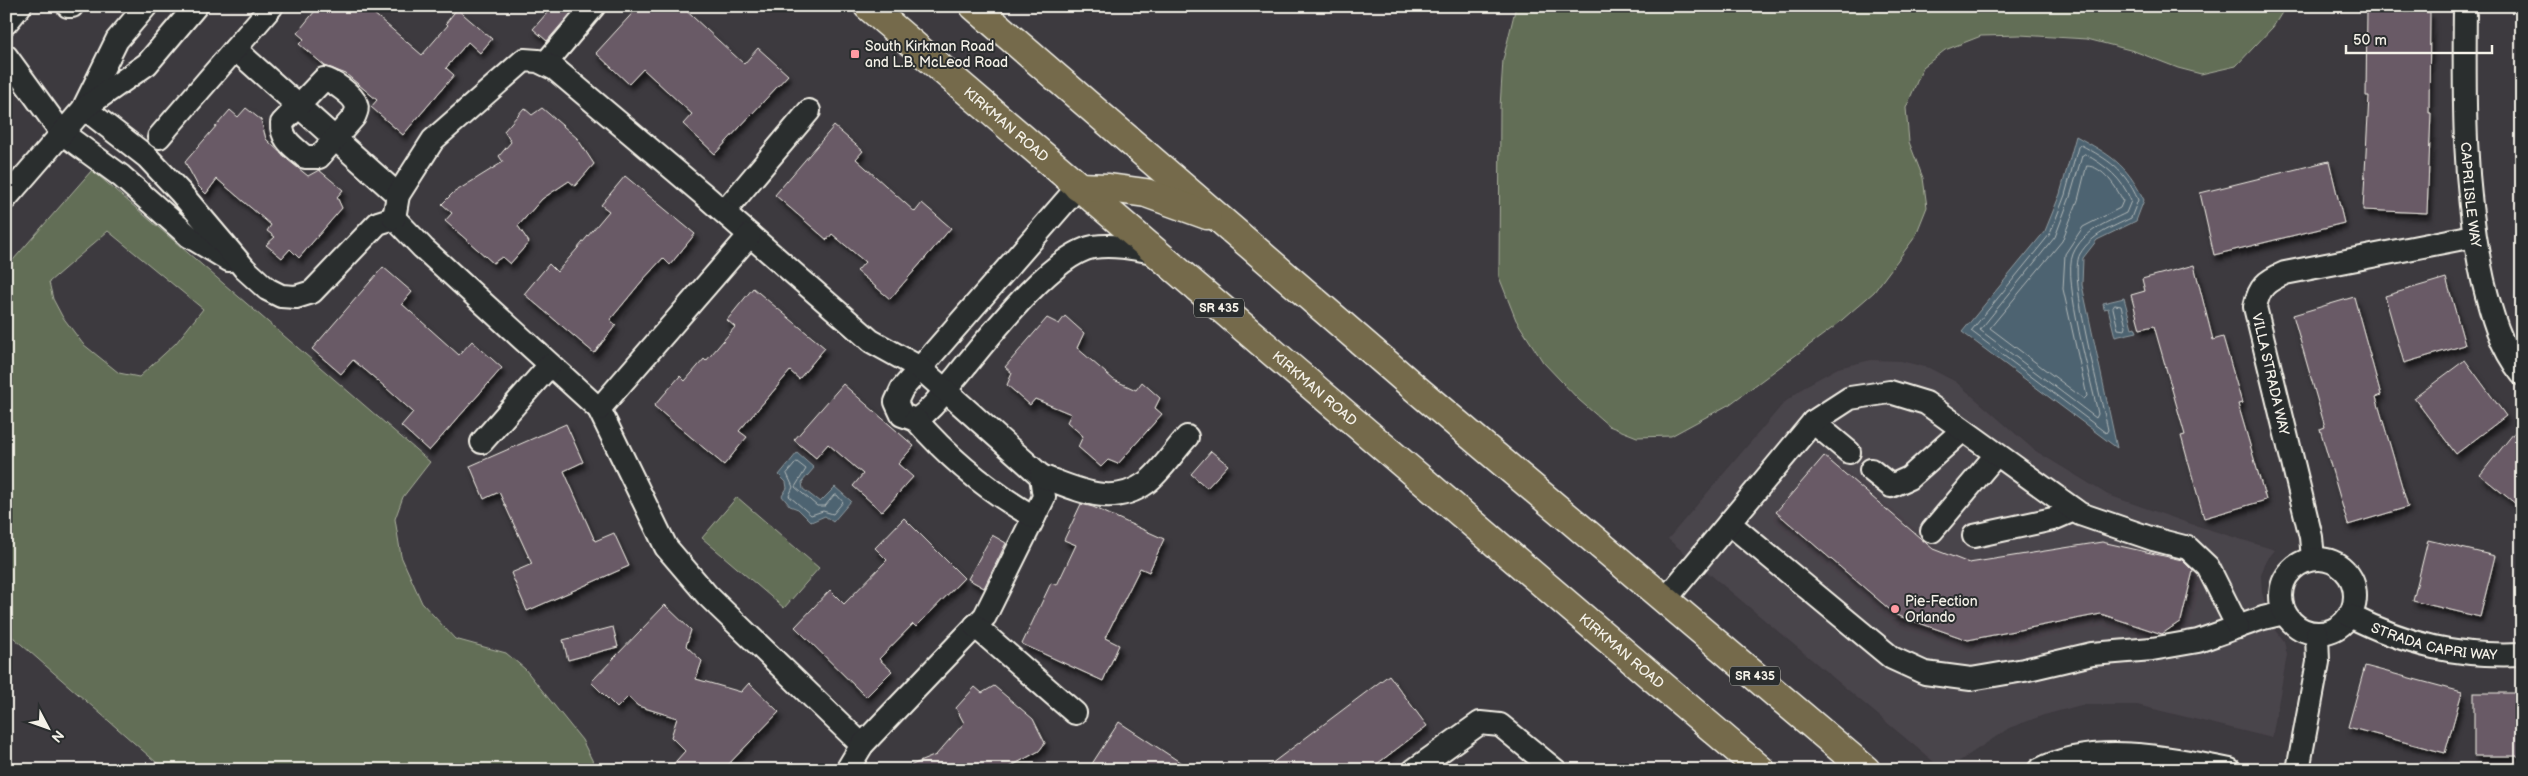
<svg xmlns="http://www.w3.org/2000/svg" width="2528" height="776" font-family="'Balsamiq Sans',sans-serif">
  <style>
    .built { fill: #4a444b }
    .green { fill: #626e56; stroke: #abb09f; fill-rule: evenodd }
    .water { fill: #4d6371; stroke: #909ca1 }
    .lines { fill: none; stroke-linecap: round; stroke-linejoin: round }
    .shore { stroke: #b1b8b8; stroke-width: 1 }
    .building { fill: #695a66; stroke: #f4f1e8; filter: url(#shadow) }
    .minor-casing { stroke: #f4f1e8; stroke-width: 26 }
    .major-casing { stroke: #f4f1e8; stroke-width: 31 }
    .minor { stroke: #2a2d2e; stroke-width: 22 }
    .major { stroke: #746b4b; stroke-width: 28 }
    .poi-dot { fill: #ff9aa2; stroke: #2a2d2e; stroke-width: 2 }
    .labels { text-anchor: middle; stroke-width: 4; stroke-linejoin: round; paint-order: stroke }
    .shield { fill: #2a2d2e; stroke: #b7b6b0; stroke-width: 1 }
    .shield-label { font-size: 12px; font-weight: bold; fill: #f4f1e8 }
    .poi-label { font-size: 14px; fill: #f4f1e8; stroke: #2a2d2e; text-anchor: start }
    .street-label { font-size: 14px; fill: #f4f1e8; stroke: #2a2d2e }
  </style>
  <defs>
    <filter id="shadow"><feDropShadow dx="3" dy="5.5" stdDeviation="2.5" flood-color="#0009"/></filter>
  </defs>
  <rect width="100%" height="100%" fill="#3d3a3f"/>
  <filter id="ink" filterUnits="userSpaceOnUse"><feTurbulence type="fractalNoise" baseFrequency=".02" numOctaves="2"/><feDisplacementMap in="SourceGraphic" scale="10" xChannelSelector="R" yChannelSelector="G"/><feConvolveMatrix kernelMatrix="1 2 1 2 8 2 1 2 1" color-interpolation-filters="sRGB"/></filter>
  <g filter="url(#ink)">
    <!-- built -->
    <polygon class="built" points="1871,360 1901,361 1929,368 1956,382 2034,450 2108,495 2188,523 2275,550 2266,561 2261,575 2262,593 2272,625 2284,641 2287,655 2272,738 2137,705 2081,705 2044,715 2009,728 1955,764 1934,762 1668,539 1784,403 1807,385 1838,368"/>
    <!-- green -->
    <g class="green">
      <polygon points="1516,6 2286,6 2273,27 2236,66 2201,74 2178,68 2134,51 2087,39 2020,35 1981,36 1945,50 1923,67 1906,108 1909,142 1923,178 1927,207 1915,237 1874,292 1835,326 1730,404 1671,436 1637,437 1609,426 1579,400 1543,362 1516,320 1499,277 1500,107 1503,60"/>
      <path d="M 92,170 L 430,462 L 403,497 L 395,519 L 401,556 L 422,603 L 455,639 L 506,653 L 525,669 L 582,740 L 597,770 L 165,770 L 6,631 L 6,268 ZM 108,231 L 203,309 L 176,343 L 139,377 L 119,373 L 83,344 L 62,316 L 53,299 L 49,282 Z"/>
      <polygon points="737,497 819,568 784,608 702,538"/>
    </g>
    <!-- water -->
    <g class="water">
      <path d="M 2076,136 C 2111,156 2125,162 2144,200 L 2136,221 L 2097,240 L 2083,258 L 2082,285 L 2117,448 L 1962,332 L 2045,231 L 2060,194 Z"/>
      <polygon points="2124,298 2132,328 2135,327 2137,332 2115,337 2108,308 2104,309 2103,303"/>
      <polygon points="797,453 814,468 802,482 803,489 820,502 835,487 851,501 833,522 825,516 811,522 798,509 790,506 782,496 787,488 786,482 779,475"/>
    </g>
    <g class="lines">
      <!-- shore -->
      <g class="shore">
        <path d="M 2081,145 C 2109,160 2125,170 2138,200 L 2131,218 C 2111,228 2092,234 2080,254 C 2067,276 2102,400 2108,430 L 2106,433 L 1971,331 L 2050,234 L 2065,195 L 2078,147 Z"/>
        <path d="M 2085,154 C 2106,166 2122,178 2131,201 L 2126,213 C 2106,223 2083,231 2073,254 C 2062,279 2092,383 2098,414 L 2096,418 L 1980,330 L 2055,237 L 2070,197 L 2082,156 Z"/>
        <path d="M 2087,166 C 2103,166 2117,188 2123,201 L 2120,208 L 2083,227 L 2065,254 L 2063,289 L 2087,396 L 2084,399 L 1990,328 L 2062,241 L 2078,200 Z"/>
        <polygon points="2115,305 2121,306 2126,327 2125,330 2118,329 2113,308"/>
        <polygon points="797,462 806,469 795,487 817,506 825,506 834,495 837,495 843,502 833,514 823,511 811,515 789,496 793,487 787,474"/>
      </g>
    </g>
    <!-- building -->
    <g class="building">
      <polygon points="319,6 365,6 422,55 448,25 446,23 457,9 492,39 480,53 468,42 446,68 454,75 403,135 371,107 377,100 346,74 325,66 299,44 304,39 297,33"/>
      <polygon points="553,6 577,6 547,41 533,29"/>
      <polygon points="639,6 681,6 744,64 758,48 788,75 715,154 683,124 692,114 643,69 629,84 596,53"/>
      <polygon points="2367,11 2430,12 2429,113 2431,113 2427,213 2363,210 2369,96 2366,96"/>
      <polygon points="246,108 261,120 266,139 288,160 308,176 319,170 343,190 337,197 342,208 299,258 290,249 282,258 266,245 275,237 267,231 271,225 217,179 206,194 198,186 185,162 230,110 238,117"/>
      <polygon points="524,108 532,115 542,108 577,138 594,164 575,186 569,181 542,199 518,226 529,242 510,264 502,257 493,263 445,221 452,213 442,204 453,193 503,162 499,156 511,142 504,131"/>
      <polygon points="834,126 863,151 856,159 915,212 922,203 951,228 890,299 857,271 865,262 832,234 827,240 775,195"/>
      <polygon points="2329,161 2344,223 2214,255 2200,193"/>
      <polygon points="625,176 695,234 670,265 663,258 642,281 610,320 616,325 594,353 524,294 549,264 557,272 577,249 609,211 601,205"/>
      <polygon points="2194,265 2213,340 2223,337 2242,403 2238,404 2266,500 2204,518 2181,436 2185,435 2154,326 2140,329 2131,295 2145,291 2142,279"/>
      <polygon points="383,267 412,292 402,304 459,355 472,341 502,368 429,451 401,426 413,412 377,380 353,360 341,374 312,349"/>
      <polygon points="2446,278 2465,345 2404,363 2385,296"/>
      <polygon points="753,288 825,348 799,379 790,371 771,394 739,431 747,437 724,465 654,406 680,376 685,381 704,359 706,361 735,327 727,320"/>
      <polygon points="2354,297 2381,395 2376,397 2408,507 2348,525 2320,429 2325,427 2293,315"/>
      <polygon points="1065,316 1084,333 1077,348 1114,380 1136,390 1142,382 1160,398 1155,408 1162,414 1118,464 1108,460 1101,467 1078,447 1083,436 1067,422 1071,414 1035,399 1030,405 1007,385 1012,373 1005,367 1047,318 1059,324"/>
      <polygon points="2465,360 2506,416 2456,454 2414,398"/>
      <polygon points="843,384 914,446 898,464 913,477 882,512 853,486 863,474 828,444 816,458 794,440"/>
      <polygon points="2522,423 2522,509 2480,475"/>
      <polygon points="566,424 583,462 564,471 595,541 614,533 629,566 527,611 511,573 532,564 499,492 484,499 470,466"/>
      <polygon points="1211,451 1228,465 1207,488 1191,474"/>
      <polygon points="1824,456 1933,549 1969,563 2102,542 2182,560 2193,571 2181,621 2162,634 2101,614 1968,640 1896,615 1776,512"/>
      <polygon points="1081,504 1093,507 1164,539 1149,572 1140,568 1105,638 1119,645 1103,681 1022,644 1051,583 1057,585 1076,545 1064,540"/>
      <polygon points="904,518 964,578 916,627 913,624 879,659 892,671 866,697 795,627 830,590 844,604 887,560 875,548"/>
      <polygon points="992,535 1006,543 984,588 968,579"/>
      <polygon points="2428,540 2495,556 2480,617 2413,601"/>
      <polygon points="665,605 691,630 686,646 702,661 696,679 741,692 749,683 779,712 723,770 668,770 685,751 671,737 677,718 638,706 628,697 617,708 591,682"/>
      <polygon points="613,627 618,647 568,660 563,640"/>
      <polygon points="2365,666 2462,692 2445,753 2348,727"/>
      <polygon points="1389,675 1427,726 1369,770 1263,770"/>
      <polygon points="994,686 1033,719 1045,743 1039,751 1004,770 900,770 936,755 964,723 956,708 975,687 982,693"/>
      <rect x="2474" y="693" width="48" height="63"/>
      <polygon points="1119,722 1192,770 1088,770"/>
    </g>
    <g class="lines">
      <defs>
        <g id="minor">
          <polyline points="68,6 72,6"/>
          <path id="s1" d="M 2465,6 C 2464,98 2463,189 2483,280 C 2491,313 2500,347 2522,374"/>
          <polyline points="6,23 20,6"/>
          <polyline points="235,49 398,195"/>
          <polyline points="6,56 62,133 121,176 189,236 229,260"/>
          <polyline points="545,64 594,6"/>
          <path d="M 324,79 C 333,81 353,95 356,104 C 358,109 356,112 354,117 L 319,157 L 305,157 C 294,147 281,140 282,123 Z"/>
          <polyline points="85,105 117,40 146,6"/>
          <polyline points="84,108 147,157 180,192 245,269 267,289 281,296 296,297 312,292 378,223 394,218 423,248 599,409 666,547 707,595 862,745"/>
          <polyline points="159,137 272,6"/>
          <path d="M 1078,187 L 902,389 L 896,402 L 902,415 L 916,420 C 933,409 943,392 957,376 C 985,342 1051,255 1093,247 C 1113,244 1133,248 1153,252"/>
          <polyline points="6,198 84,108 147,64 196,6"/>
          <polyline points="724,212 809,111"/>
          <polyline points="394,218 398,195 433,140 524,60 538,61 555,69 703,194 871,341 920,368 1041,476 1044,497 985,616 862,745 847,770"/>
          <polyline points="599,409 750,235"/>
          <path d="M 916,420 C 949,458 990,492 1034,517"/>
          <polyline points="1813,422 1849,452"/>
          <polyline points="482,442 550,365"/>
          <polyline points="1871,470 1891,486 1909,478 1963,430"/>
          <path d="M 1041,476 C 1077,489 1111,508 1146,483 C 1161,472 1174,451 1187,437"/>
          <polyline points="1729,523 1892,658 1925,673 1971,679 2024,670 2092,654 2152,649 2198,641 2263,618 2284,613"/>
          <polyline points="1932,531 1996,455"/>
          <polyline points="1974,536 2053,519 2074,510"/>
          <path d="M 2313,558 L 2311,537 L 2255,307 C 2259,287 2266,281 2285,273 L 2474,236"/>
          <circle cx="2318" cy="596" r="37"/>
          <polyline points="1665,600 1813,422 1850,398 1890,392 1926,403 2080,514 2153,539 2188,548 2208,567 2238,627"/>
          <path id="s2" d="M 2350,616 C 2408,645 2457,657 2522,654"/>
          <polyline points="975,626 1075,713"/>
          <polyline points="1414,770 1480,723 1500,725 1555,770"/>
          <path d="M 2039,770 C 2095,741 2171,758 2230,770"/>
          <polyline points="2298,770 2318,662 2317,634"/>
        </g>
        <g id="major">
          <path id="s3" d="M 868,6 L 1761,770"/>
          <polyline points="974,6 1415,388 1866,770"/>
          <polyline points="1078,187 1109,188 1146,193 1207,215"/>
        </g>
      </defs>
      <!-- minor casing -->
      <use href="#minor" class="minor-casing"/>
      <!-- major casing -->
      <use href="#major" class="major-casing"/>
      <!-- minor -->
      <use href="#minor" class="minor"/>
      <!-- major -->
      <use href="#major" class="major"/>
    </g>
  </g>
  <!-- markers -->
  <g class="poi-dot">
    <rect x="850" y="49" width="10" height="10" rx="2.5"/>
    <circle cx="1895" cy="609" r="5"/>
  </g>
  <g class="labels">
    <!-- shield labels -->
    <g class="shield">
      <rect x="1194" y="298.5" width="50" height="19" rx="4"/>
      <rect x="1730" y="666.5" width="50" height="19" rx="4"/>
    </g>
    <g class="shield-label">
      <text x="1219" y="312">SR 435</text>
      <text x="1755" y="680">SR 435</text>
    </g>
    <!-- poi labels -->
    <g class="poi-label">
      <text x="865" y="51">South Kirkman Road<tspan x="865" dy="16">and L.B. McLeod Road</tspan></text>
      <text x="1905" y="606">Pie-Fection<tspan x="1905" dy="16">Orlando</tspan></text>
    </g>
    <!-- street labels -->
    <g class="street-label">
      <text dy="5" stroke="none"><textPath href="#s3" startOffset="182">KIRKMAN ROAD</textPath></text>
      <text dy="5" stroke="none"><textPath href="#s1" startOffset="189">CAPRI ISLE WAY</textPath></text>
      <text transform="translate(2271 374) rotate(77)" y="5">VILLA STRADA WAY</text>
      <text dy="5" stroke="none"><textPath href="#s3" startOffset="588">KIRKMAN ROAD</textPath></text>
      <text dy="5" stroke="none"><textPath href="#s2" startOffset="89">STRADA CAPRI WAY</textPath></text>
      <text dy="5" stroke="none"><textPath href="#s3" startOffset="992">KIRKMAN ROAD</textPath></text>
    </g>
  </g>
  <!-- margin -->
  <rect width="2528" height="776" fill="none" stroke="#2a2d2e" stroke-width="25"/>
  <rect x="12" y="12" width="2503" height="751" fill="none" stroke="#f4f1e8" stroke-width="2" filter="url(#ink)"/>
  <!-- north arrow -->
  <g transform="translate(48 728) rotate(131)" stroke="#2a2d2e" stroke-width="4" paint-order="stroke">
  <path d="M0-4L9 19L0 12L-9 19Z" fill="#f4f1e8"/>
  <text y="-8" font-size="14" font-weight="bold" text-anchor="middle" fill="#f4f1e8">N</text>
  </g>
  <!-- scale -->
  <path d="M2346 45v8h146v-8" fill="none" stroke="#f4f1e8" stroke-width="2.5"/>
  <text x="2353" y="45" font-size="15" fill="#f4f1e8" stroke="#2a2d2e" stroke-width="4" paint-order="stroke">50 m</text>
</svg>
